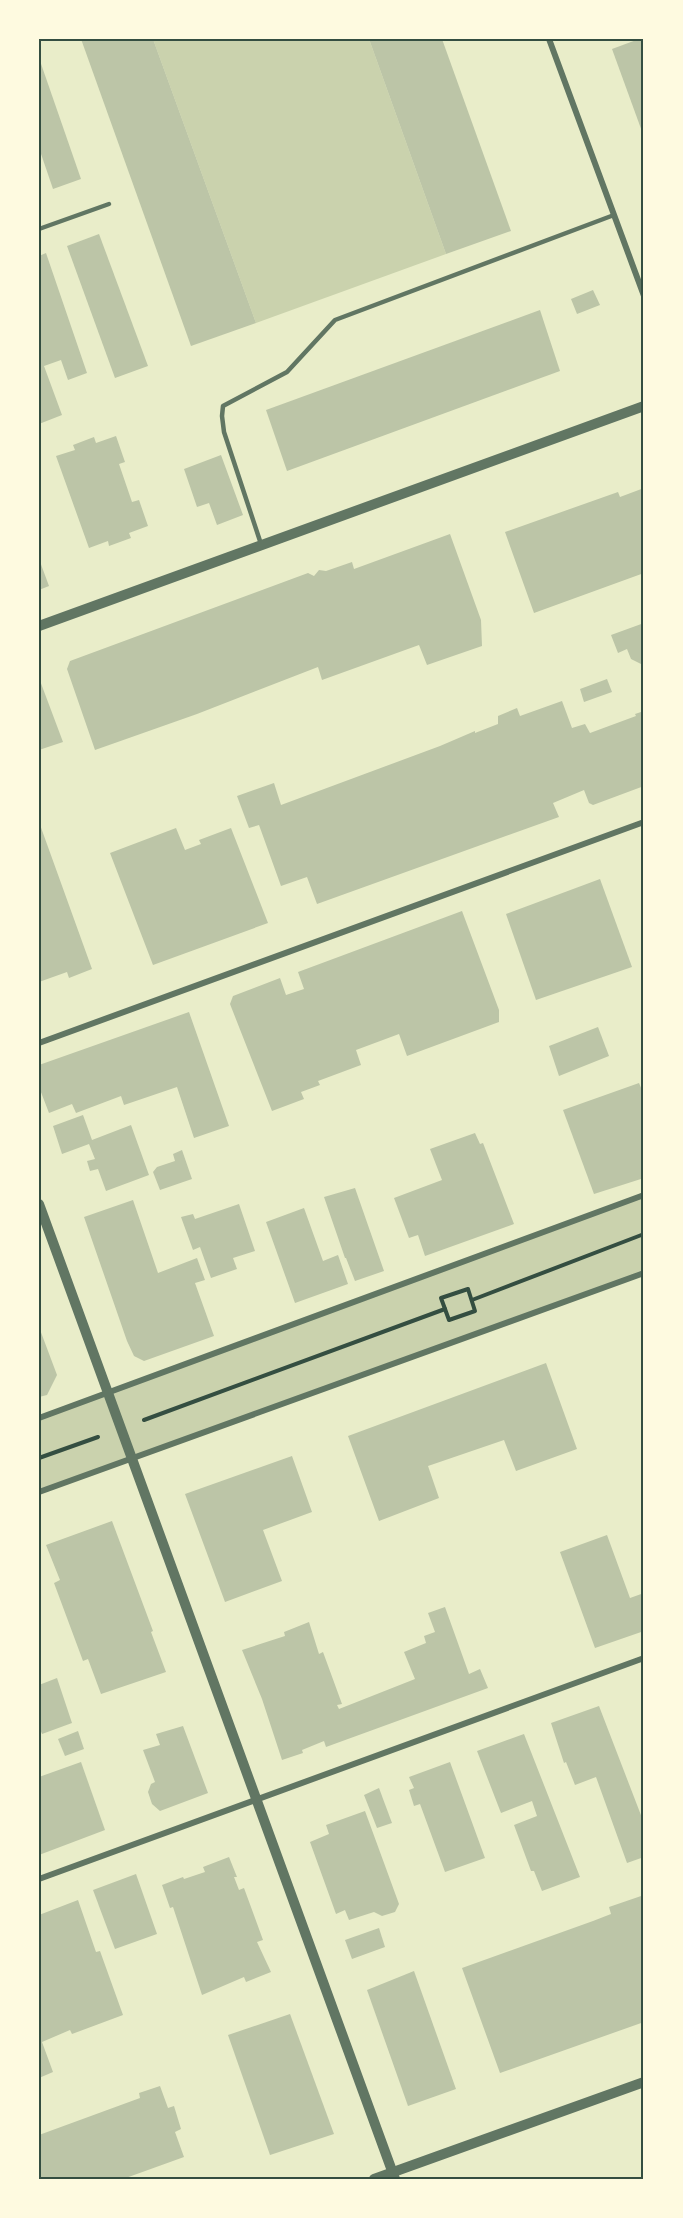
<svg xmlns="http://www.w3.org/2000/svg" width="683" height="2218" font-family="'DejaVu Sans',sans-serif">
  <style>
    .green { fill: #cad2ad }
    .building { fill: #bcc5a7 }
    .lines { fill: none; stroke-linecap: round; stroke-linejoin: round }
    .path { stroke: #344e41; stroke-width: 4 }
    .service { stroke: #617663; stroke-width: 4.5 }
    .minor { stroke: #617663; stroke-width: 6 }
    .tertiary { stroke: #617663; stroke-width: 10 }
    .neatline { fill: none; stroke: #344e41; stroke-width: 2 }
  </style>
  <rect width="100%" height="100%" fill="#e9edc9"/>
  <!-- green -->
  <g class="green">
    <polygon points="153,39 369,39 446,254 256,323"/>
    <polygon points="644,1195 644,1273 39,1492 39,1418"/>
  </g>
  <!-- building -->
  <g class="building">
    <polygon points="81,39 153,39 256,323 191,346"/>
    <polygon points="369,39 442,39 511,231 446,254"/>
    <polygon points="639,39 644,39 644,137 612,49"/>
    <polygon points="39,58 81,179 53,189 39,148"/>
    <polygon points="99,234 148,366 115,378 67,246"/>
    <polygon points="46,253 87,373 68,380 61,360 44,366 62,415 39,424 39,256"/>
    <polygon points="593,290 600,305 577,314 571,299"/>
    <polygon points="540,310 560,371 287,471 266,410"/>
    <polygon points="116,436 125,462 119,464 132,502 139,500 148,526 129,533 131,538 109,546 108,541 89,548 56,456 75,450 73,445 94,437 96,443"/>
    <polygon points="221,455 243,515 217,525 209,503 197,507 184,469"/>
    <polygon points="644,488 644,573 534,613 505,532 618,492 620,497"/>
    <polygon points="450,534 481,620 482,646 427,665 419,645 322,680 318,667 197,714 95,750 67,669 70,661 308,573 314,576 319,570 326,571 352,562 354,569"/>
    <polygon points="39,559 49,586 39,590"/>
    <polygon points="644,623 644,663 641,664 631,659 627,649 618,653 611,635"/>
    <polygon points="39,678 63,742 39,750"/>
    <polygon points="607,679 612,692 584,702 580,689"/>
    <polygon points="562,701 572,728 585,724 590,733 636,716 635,714 644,711 644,786 593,805 589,803 584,790 553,803 559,817 317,904 307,877 281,886 259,825 249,828 237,796 274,783 281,805 440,746 475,731 475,733 498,724 498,716 517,708 520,716"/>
    <polygon points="39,822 92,969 69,978 67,972 39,982"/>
    <polygon points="176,828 185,850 201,844 199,840 231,828 268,923 153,965 110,853"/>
    <polygon points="600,879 632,967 536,1000 506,914"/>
    <polygon points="462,911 499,1010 499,1022 407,1056 399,1034 356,1050 361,1065 318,1081 320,1085 301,1092 304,1099 272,1111 230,1004 233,996 280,978 286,995 304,989 298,972"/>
    <polygon points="189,1012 229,1126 194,1138 177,1087 124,1105 121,1096 76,1113 72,1104 49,1113 39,1087 39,1065"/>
    <polygon points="598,1027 609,1056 559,1076 549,1046"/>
    <polygon points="639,1083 644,1095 644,1178 594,1194 563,1110"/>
    <polygon points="83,1115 92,1140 131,1125 149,1175 106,1191 98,1169 90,1171 87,1161 95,1159 89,1144 62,1154 53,1126"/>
    <polygon points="475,1133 480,1144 483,1143 514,1224 425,1256 418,1235 409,1238 394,1198 442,1180 430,1149"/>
    <polygon points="182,1150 192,1179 160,1190 153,1172 157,1167 175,1161 173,1154"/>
    <polygon points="355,1188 384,1271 355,1281 346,1258 345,1258 324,1197"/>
    <polygon points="133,1200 158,1273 197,1258 205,1280 195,1283 214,1336 144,1361 134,1356 127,1341 84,1217"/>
    <polygon points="239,1204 255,1251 233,1258 237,1269 211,1278 200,1247 193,1250 181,1217 193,1214 195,1219"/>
    <polygon points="304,1208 323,1261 338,1255 348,1284 295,1303 266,1222"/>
    <polygon points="39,1327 57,1375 47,1395 39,1397"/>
    <polygon points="546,1363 577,1449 516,1471 504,1440 428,1466 439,1498 379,1521 348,1436"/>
    <polygon points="292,1456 312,1512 263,1530 282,1581 225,1602 185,1494"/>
    <polygon points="112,1521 153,1631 151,1632 166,1672 101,1694 88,1659 83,1661 54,1583 60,1580 46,1545"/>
    <polygon points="607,1535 630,1598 644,1593 644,1631 595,1648 560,1552"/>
    <polygon points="445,1607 469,1674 480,1669 488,1688 326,1747 324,1741 302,1750 303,1753 282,1760 262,1699 242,1650 285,1636 284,1632 309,1622 319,1654 323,1652 342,1704 337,1705 339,1709 415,1679 404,1652 426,1643 424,1636 435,1632 428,1613"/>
    <polygon points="57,1678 72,1723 42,1734 39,1727 39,1685"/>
    <polygon points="599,1706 644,1823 644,1857 627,1863 596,1777 575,1785 566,1762 564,1763 551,1723"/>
    <polygon points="183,1726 208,1793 160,1811 152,1804 148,1792 151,1784 155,1782 143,1750 160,1745 156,1734"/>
    <polygon points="78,1731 84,1749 65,1756 58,1739"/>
    <polygon points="524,1734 580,1877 542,1891 534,1871 531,1871 514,1825 537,1816 532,1801 501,1813 477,1751"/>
    <polygon points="81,1762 105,1830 39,1855 39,1777"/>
    <polygon points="450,1762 485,1858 445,1872 420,1804 414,1806 409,1790 414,1788 409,1777"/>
    <polygon points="379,1788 392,1823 377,1828 364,1795"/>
    <polygon points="365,1811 399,1904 395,1912 382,1916 374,1912 349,1920 345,1910 336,1914 310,1842 329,1834 326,1825"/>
    <polygon points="229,1857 237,1877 234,1877 239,1890 244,1888 263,1940 257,1942 271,1972 246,1982 244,1977 202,1995 173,1907 170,1908 162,1885 183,1877 184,1879 205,1872 203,1867"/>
    <polygon points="136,1874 157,1934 115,1949 93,1890"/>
    <polygon points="644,1895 644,2022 500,2073 462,1968 593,1921 611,1914 609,1907"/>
    <polygon points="78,1900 96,1952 100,1951 123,2015 72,2034 70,2030 42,2042 53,2072 39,2078 39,1915"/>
    <polygon points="379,1928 385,1947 352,1959 345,1940"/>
    <polygon points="414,1971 456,2089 408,2106 367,1990"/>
    <polygon points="290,2014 334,2134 270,2155 228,2035"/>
    <polygon points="160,2086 168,2108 174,2106 181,2129 175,2132 184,2157 123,2179 39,2179 39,2135 140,2098 139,2093"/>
  </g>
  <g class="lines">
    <!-- path -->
    <g class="path">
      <polygon points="468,1289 475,1311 449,1320 441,1298"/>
      <polyline points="472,1300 644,1234"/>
      <polyline points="144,1420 445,1309"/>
      <polyline points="39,1458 98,1437"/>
    </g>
    <!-- service -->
    <g class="service">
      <polyline points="39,229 109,204"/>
      <polyline points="261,544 224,432 222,416 223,406 287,372 335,320 614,215"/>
    </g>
    <!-- minor -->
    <g class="minor">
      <polyline points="549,39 644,296"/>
      <polyline points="39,1043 644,822"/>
      <polyline points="39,1418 644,1195"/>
      <polyline points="39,1492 644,1273"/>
      <polyline points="39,1879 644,1658"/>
    </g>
    <!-- tertiary -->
    <g class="tertiary">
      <polyline points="39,626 644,406"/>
      <polyline points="39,1204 395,2179"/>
      <polyline points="374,2179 644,2082"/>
    </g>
  </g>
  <!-- border -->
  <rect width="683" height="2218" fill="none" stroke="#fefae0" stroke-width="81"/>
  <rect x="40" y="40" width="602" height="2138" class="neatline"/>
</svg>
